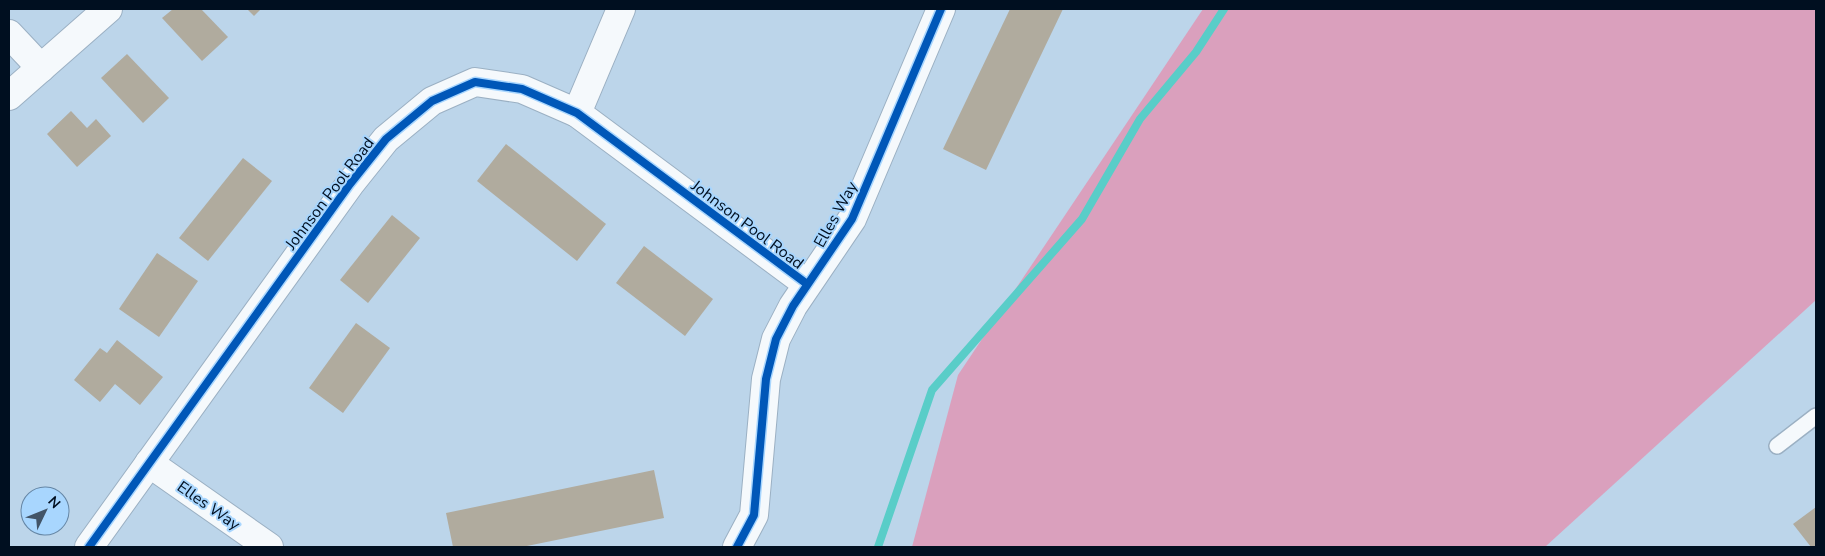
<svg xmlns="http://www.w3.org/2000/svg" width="1825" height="556" font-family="'Nunito Sans',sans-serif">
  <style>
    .forest { fill: #daa0bd }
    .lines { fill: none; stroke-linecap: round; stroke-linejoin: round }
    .stream { stroke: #59cdc8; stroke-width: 8 }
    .building { fill: #b0ab9e }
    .service-casing { stroke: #9bb0c3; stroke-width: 18 }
    .minor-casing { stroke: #9bb0c3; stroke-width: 30 }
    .service { stroke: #f5f9fc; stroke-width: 15 }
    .minor { stroke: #f5f9fc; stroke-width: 28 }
    .cycleway-casing { stroke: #a8d6fe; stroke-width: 11 }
    .cycleway { stroke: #0057b8; stroke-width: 8 }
    .labels { text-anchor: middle; stroke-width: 4; stroke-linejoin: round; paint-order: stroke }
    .street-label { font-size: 16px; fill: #000f20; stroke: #a8d6fe }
  </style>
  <rect width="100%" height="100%" fill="#bcd5ea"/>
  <!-- forest -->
  <polygon class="forest" points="1203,9 1816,9 1816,300 1545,547 912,547 958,375"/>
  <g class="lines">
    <!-- stream -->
    <polyline class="stream" points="878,547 932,390 1082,219 1140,119 1196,52 1224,9"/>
  </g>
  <!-- building -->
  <g class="building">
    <polygon points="173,9 201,9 228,37 202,61 162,18"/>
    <polygon points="247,9 261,9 254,16"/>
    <polygon points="1010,9 1063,9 986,170 943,149"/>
    <polygon points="127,54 169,98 143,123 101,78"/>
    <polygon points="71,111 87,128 96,119 111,136 77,167 47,134"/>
    <polygon points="506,144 606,224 577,261 477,181"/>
    <polygon points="243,158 272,181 208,261 179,238"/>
    <polygon points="392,215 420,238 368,303 340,280"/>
    <polygon points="644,246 713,299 685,336 616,283"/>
    <polygon points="157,253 198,281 159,337 119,309"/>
    <polygon points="356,323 390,348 343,413 309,388"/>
    <polygon points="117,340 163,377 140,405 115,384 100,402 74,380 100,348 107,353"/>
    <polygon points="654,470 664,518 522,547 453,547 446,513"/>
    <polygon points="1816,507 1816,547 1811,547 1793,524"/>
  </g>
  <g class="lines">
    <defs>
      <polyline id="service" points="1777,446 1816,416"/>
      <g id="minor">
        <polyline points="9,34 41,68"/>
        <polyline points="9,96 108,9"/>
        <polyline points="577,113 621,9"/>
        <polyline points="149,463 269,547"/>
        <polyline points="89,547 350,184 386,139 432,101 475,82 522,89 577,113 807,284"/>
        <polyline points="737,547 754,515 766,379 776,339 793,306 852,219 941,9"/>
      </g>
    </defs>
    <!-- service casing -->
    <use href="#service" class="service-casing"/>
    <!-- minor casing -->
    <use href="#minor" class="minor-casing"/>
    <!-- service -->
    <use href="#service" class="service"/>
    <!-- minor -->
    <use href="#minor" class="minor"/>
    <defs>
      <g id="cycleway">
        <polyline points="89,547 350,184 386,139 432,101 475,82 522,89 577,113 807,284"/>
        <polyline points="737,547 754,515 766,379 776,339 793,306 852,219 941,9"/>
      </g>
    </defs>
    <!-- cycleway casing -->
    <use href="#cycleway" class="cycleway-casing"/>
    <!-- cycleway -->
    <use href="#cycleway" class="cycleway"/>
  </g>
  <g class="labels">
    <!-- street labels -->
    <g class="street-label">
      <text transform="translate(329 193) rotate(-53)" y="6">Johnson Pool Road</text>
      <text transform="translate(835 214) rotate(-61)" y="6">Elles Way</text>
      <text transform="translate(748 224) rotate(37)" y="6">Johnson Pool Road</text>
      <text transform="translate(209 505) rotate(35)" y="6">Elles Way</text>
    </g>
  </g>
  <!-- border -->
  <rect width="1825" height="556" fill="none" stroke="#000f20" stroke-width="20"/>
  <!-- north arrow -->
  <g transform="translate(45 511) rotate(47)"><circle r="24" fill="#a8d6fe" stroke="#6586a5"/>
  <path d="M0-4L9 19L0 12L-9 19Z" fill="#425467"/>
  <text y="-8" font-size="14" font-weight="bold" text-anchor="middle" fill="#000f20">N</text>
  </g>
</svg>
